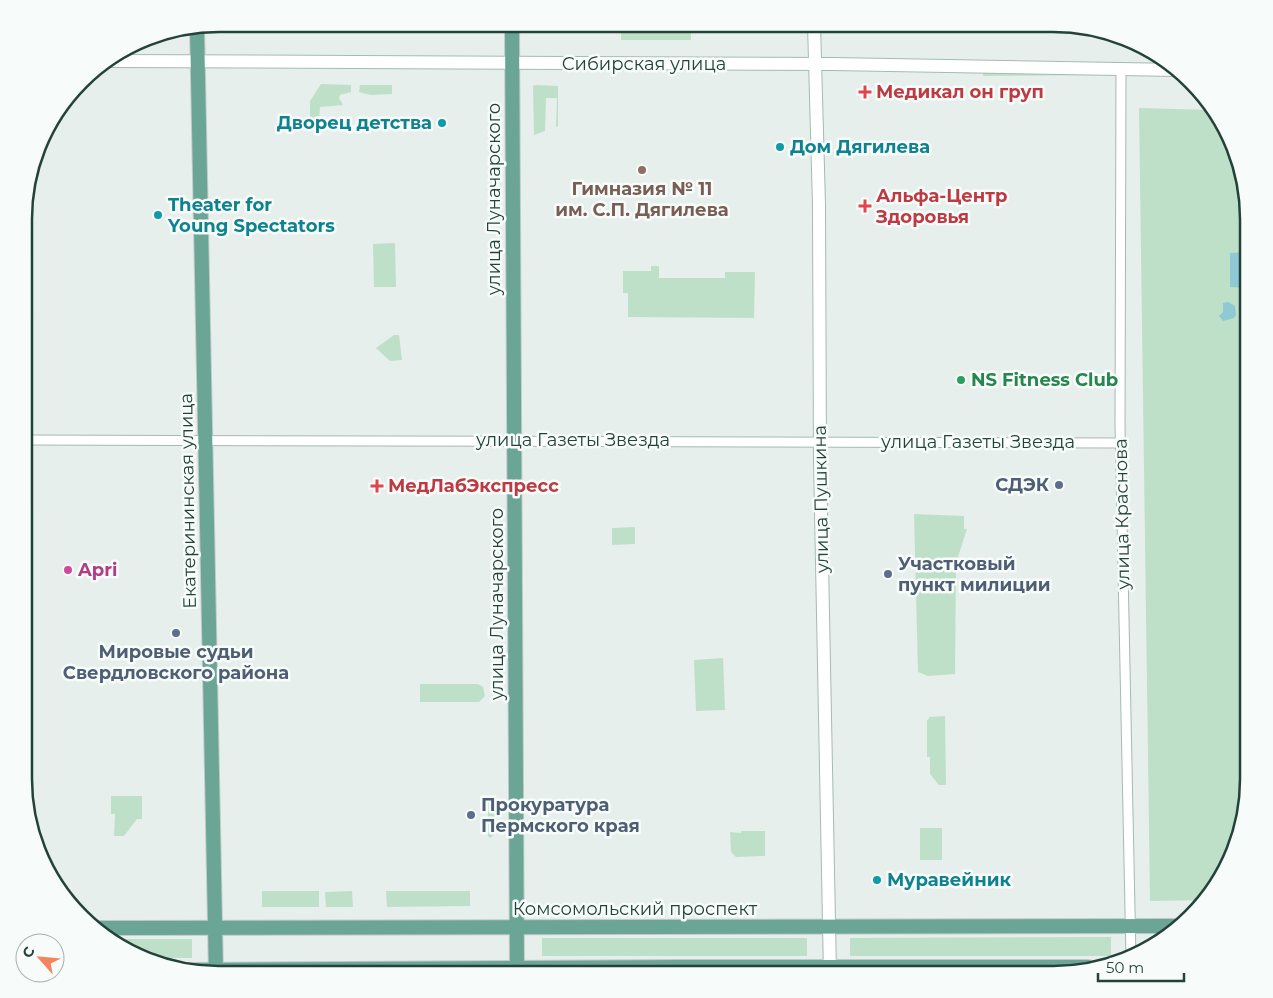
<svg xmlns="http://www.w3.org/2000/svg" width="1273" height="998" font-family="Montserrat,sans-serif">
  <style>
    .green { fill: #bfe0c8 }
    .water { fill: #8ec9d4 }
    .lines { fill: none; stroke-linecap: round; stroke-linejoin: round }
    .street-casing { stroke: #a8b8b2; stroke-width: 11 }
    .secondary-casing { stroke: #a4bbb3; stroke-width: 14 }
    .primary-casing { stroke: #c2cac8; stroke-width: 16 }
    .street { stroke: #fff; stroke-width: 9 }
    .secondary { stroke: #fff; stroke-width: 12 }
    .primary { stroke: #6aa596; stroke-width: 14 }
    .health-dot { fill: #e0444e; stroke: #f7fbf9; stroke-width: 2 }
    .culture-dot { fill: #0f9aa8; stroke: #f7fbf9; stroke-width: 2 }
    .education-dot { fill: #8d6e63; stroke: #f7fbf9; stroke-width: 2 }
    .leisure-dot { fill: #2e9e5b; stroke: #f7fbf9; stroke-width: 2 }
    .service-dot { fill: #5c6f8a; stroke: #f7fbf9; stroke-width: 2 }
    .hotel-dot { fill: #d1479c; stroke: #f7fbf9; stroke-width: 2 }
    .labels { text-anchor: middle; stroke-width: 5; stroke-linejoin: round; paint-order: stroke }
    .street-label { font-size: 18px; fill: #24423a; stroke: #f7fbf9 }
    .health-label { font-size: 18px; font-weight: bold; fill: #be3a42; stroke: #f7fbf9; text-anchor: start }
    .culture-label { font-size: 18px; font-weight: bold; fill: #0d838f; stroke: #f7fbf9; text-anchor: start }
    .education-label { font-size: 18px; font-weight: bold; fill: #785e54; stroke: #f7fbf9 }
    .leisure-label { font-size: 18px; font-weight: bold; fill: #27864d; stroke: #f7fbf9; text-anchor: start }
    .service-label { font-size: 18px; font-weight: bold; fill: #4e5e75; stroke: #f7fbf9; text-anchor: start }
    .hotel-label { font-size: 18px; font-weight: bold; fill: #b23c85; stroke: #f7fbf9; text-anchor: start }
    .rim { fill: none; stroke: #24423a; stroke-width: 2.5 }
  </style>
  <rect width="100%" height="100%" fill="#e6efeb"/>
  <!-- green -->
  <g class="green">
    <rect x="621" y="24" width="70" height="16"/>
    <polygon points="983,72 1096,72 1096,75 983,76"/>
    <polygon points="321,84 351,85 351,92 340,95 339,98 343,105 320,107 319,123 310,123 310,101"/>
    <polygon points="360,85 392,85 392,94 371,95 359,92"/>
    <polygon points="536,85 558,86 558,126 556,127 557,98 546,98 545,131 534,135 533,86"/>
    <polygon points="1139,108 1212,110 1229,133 1249,219 1249,792 1234,854 1205,900 1150,901"/>
    <polygon points="395,243 396,287 374,287 373,244"/>
    <polygon points="651,266 659,266 659,278 725,278 725,272 755,272 754,318 628,317 628,293 623,293 623,271 651,271"/>
    <polygon points="394,335 399,335 402,360 390,361 376,348"/>
    <polygon points="914,514 964,516 964,529 967,529 956,563 955,674 928,676 918,672"/>
    <polygon points="635,527 635,544 612,545 612,528"/>
    <polygon points="723,658 725,710 696,711 694,660"/>
    <polygon points="420,684 478,684 483,687 485,696 479,702 420,702"/>
    <polygon points="945,716 946,785 939,785 930,774 930,757 927,757 927,720 929,719 929,717"/>
    <polygon points="111,796 142,796 142,819 137,819 124,836 114,836 115,814 111,814"/>
    <polygon points="488,796 495,796 496,833 490,838 488,836"/>
    <rect x="920" y="828" width="22" height="32"/>
    <polygon points="741,831 765,831 765,856 736,857 731,852 730,832 741,833"/>
    <rect x="262" y="891" width="57" height="16"/>
    <polygon points="352,891 353,907 326,907 325,892"/>
    <polygon points="386,891 470,891 470,906 387,907"/>
    <polygon points="1111,937 1111,956 850,956 850,938"/>
    <rect x="542" y="938" width="265" height="18"/>
    <polygon points="112,939 192,939 192,958 143,958"/>
  </g>
  <!-- water -->
  <g class="water">
    <polygon points="1249,252 1249,288 1230,287 1230,253"/>
    <polygon points="1228,302 1235,306 1236,315 1234,318 1223,321 1219,316 1223,312 1223,303"/>
  </g>
  <g class="lines">
    <defs>
      <g id="street">
        <polyline points="1121,70 1120,425 1131,958"/>
        <polyline points="25,440 1121,443"/>
      </g>
      <g id="secondary">
        <polyline points="814,24 819,205 820,459 830,974"/>
        <polyline points="109,61 833,64 1179,70"/>
      </g>
      <g id="primary">
        <polyline points="512,24 517,974"/>
        <polyline points="197,27 216,974"/>
        <polyline points="94,928 1176,926"/>
        <polyline points="188,970 680,967 1088,967"/>
      </g>
    </defs>
    <!-- street casing -->
    <use href="#street" class="street-casing"/>
    <!-- secondary casing -->
    <use href="#secondary" class="secondary-casing"/>
    <!-- primary casing -->
    <use href="#primary" class="primary-casing"/>
    <!-- street -->
    <use href="#street" class="street"/>
    <!-- secondary -->
    <use href="#secondary" class="secondary"/>
    <!-- primary -->
    <use href="#primary" class="primary"/>
  </g>
  <!-- markers -->
  <g class="health-dot">
    <path d="M862.5 84.5h5v5h5v5h-5v5h-5v-5h-5v-5h5z"/>
    <path d="M862.5 198.5h5v5h5v5h-5v5h-5v-5h-5v-5h5z"/>
    <path d="M374.5 478.5h5v5h5v5h-5v5h-5v-5h-5v-5h5z"/>
  </g>
  <g class="culture-dot">
    <circle cx="442" cy="123" r="5"/>
    <circle cx="780" cy="147" r="5"/>
    <circle cx="158" cy="215" r="5"/>
    <circle cx="877" cy="880" r="5"/>
  </g>
  <circle class="education-dot" cx="642" cy="170" r="5"/>
  <circle class="leisure-dot" cx="961" cy="380" r="5"/>
  <g class="service-dot">
    <circle cx="1059" cy="485" r="5"/>
    <circle cx="888" cy="574" r="5"/>
    <circle cx="176" cy="633" r="5"/>
    <circle cx="471" cy="815" r="5"/>
  </g>
  <circle class="hotel-dot" cx="68" cy="570" r="5"/>
  <g class="labels">
    <!-- street labels -->
    <g class="street-label">
      <text x="644" y="70">Сибирская улица</text>
      <text transform="translate(494 199) rotate(-90)" y="6">улица Луначарского</text>
      <text x="573" y="446">улица Газеты Звезда</text>
      <text x="978" y="448">улица Газеты Звезда</text>
      <text transform="translate(821 499) rotate(-91)" y="6">улица Пушкина</text>
      <text transform="translate(188 501) rotate(-91)" y="6">Екатерининская улица</text>
      <text transform="translate(1122 514) rotate(-91)" y="6">улица Краснова</text>
      <text transform="translate(497 604) rotate(-90)" y="6">улица Луначарского</text>
      <text x="635" y="915">Комсомольский проспект</text>
    </g>
    <!-- health labels -->
    <g class="health-label">
      <text x="876" y="98">Медикал он груп</text>
      <text x="876" y="202">Альфа-Центр<tspan x="876" dy="21">Здоровья</tspan></text>
      <text x="388" y="492">МедЛабЭкспресс</text>
    </g>
    <!-- culture labels -->
    <g class="culture-label">
      <text x="432" y="129" text-anchor="end">Дворец детства</text>
      <text x="790" y="153">Дом Дягилева</text>
      <text x="168" y="211">Theater for<tspan x="168" dy="21">Young Spectators</tspan></text>
      <text x="887" y="886">Муравейник</text>
    </g>
    <!-- education labels -->
    <g class="education-label">
      <text x="642" y="195">Гимназия № 11<tspan x="642" dy="21">им. С.П. Дягилева</tspan></text>
    </g>
    <!-- leisure labels -->
    <g class="leisure-label">
      <text x="971" y="386">NS Fitness Club</text>
    </g>
    <!-- service labels -->
    <g class="service-label">
      <text x="1049" y="491" text-anchor="end">СДЭК</text>
      <text x="898" y="570">Участковый<tspan x="898" dy="21">пункт милиции</tspan></text>
      <text x="176" y="658" text-anchor="middle">Мировые судьи<tspan x="176" dy="21">Свердловского района</tspan></text>
      <text x="481" y="811">Прокуратура<tspan x="481" dy="21">Пермского края</tspan></text>
    </g>
    <!-- hotel labels -->
    <g class="hotel-label">
      <text x="78" y="576">Apri</text>
    </g>
  </g>
  <!-- crop -->
  <path d="M0 0H1273V998H0ZM219 32H1053A187 187 0 0 1 1240 219V779A187 187 0 0 1 1053 966H219A187 187 0 0 1 32 779V219A187 187 0 0 1 219 32Z" fill="#f7fbf9" fill-rule="evenodd"/>
  <path class="rim" d="M219 32H1053A187 187 0 0 1 1240 219V779A187 187 0 0 1 1053 966H219A187 187 0 0 1 32 779V219A187 187 0 0 1 219 32Z"/>
  <!-- north arrow -->
  <g transform="translate(40 958) rotate(297)"><circle r="24" fill="#f7fbf9" stroke="#a3b1ad"/>
  <path d="M0-4L9 19L0 12L-9 19Z" fill="#f4845f"/>
  <text y="-8" font-size="14" font-weight="bold" text-anchor="middle" fill="#24423a">С</text>
  </g>
  <!-- scale -->
  <path d="M1098 973v8h86v-8" fill="none" stroke="#24423a" stroke-width="2.5"/>
  <text x="1106" y="973" font-size="15" fill="#24423a" stroke="#f7fbf9" stroke-width="4" paint-order="stroke">50 m</text>
</svg>
